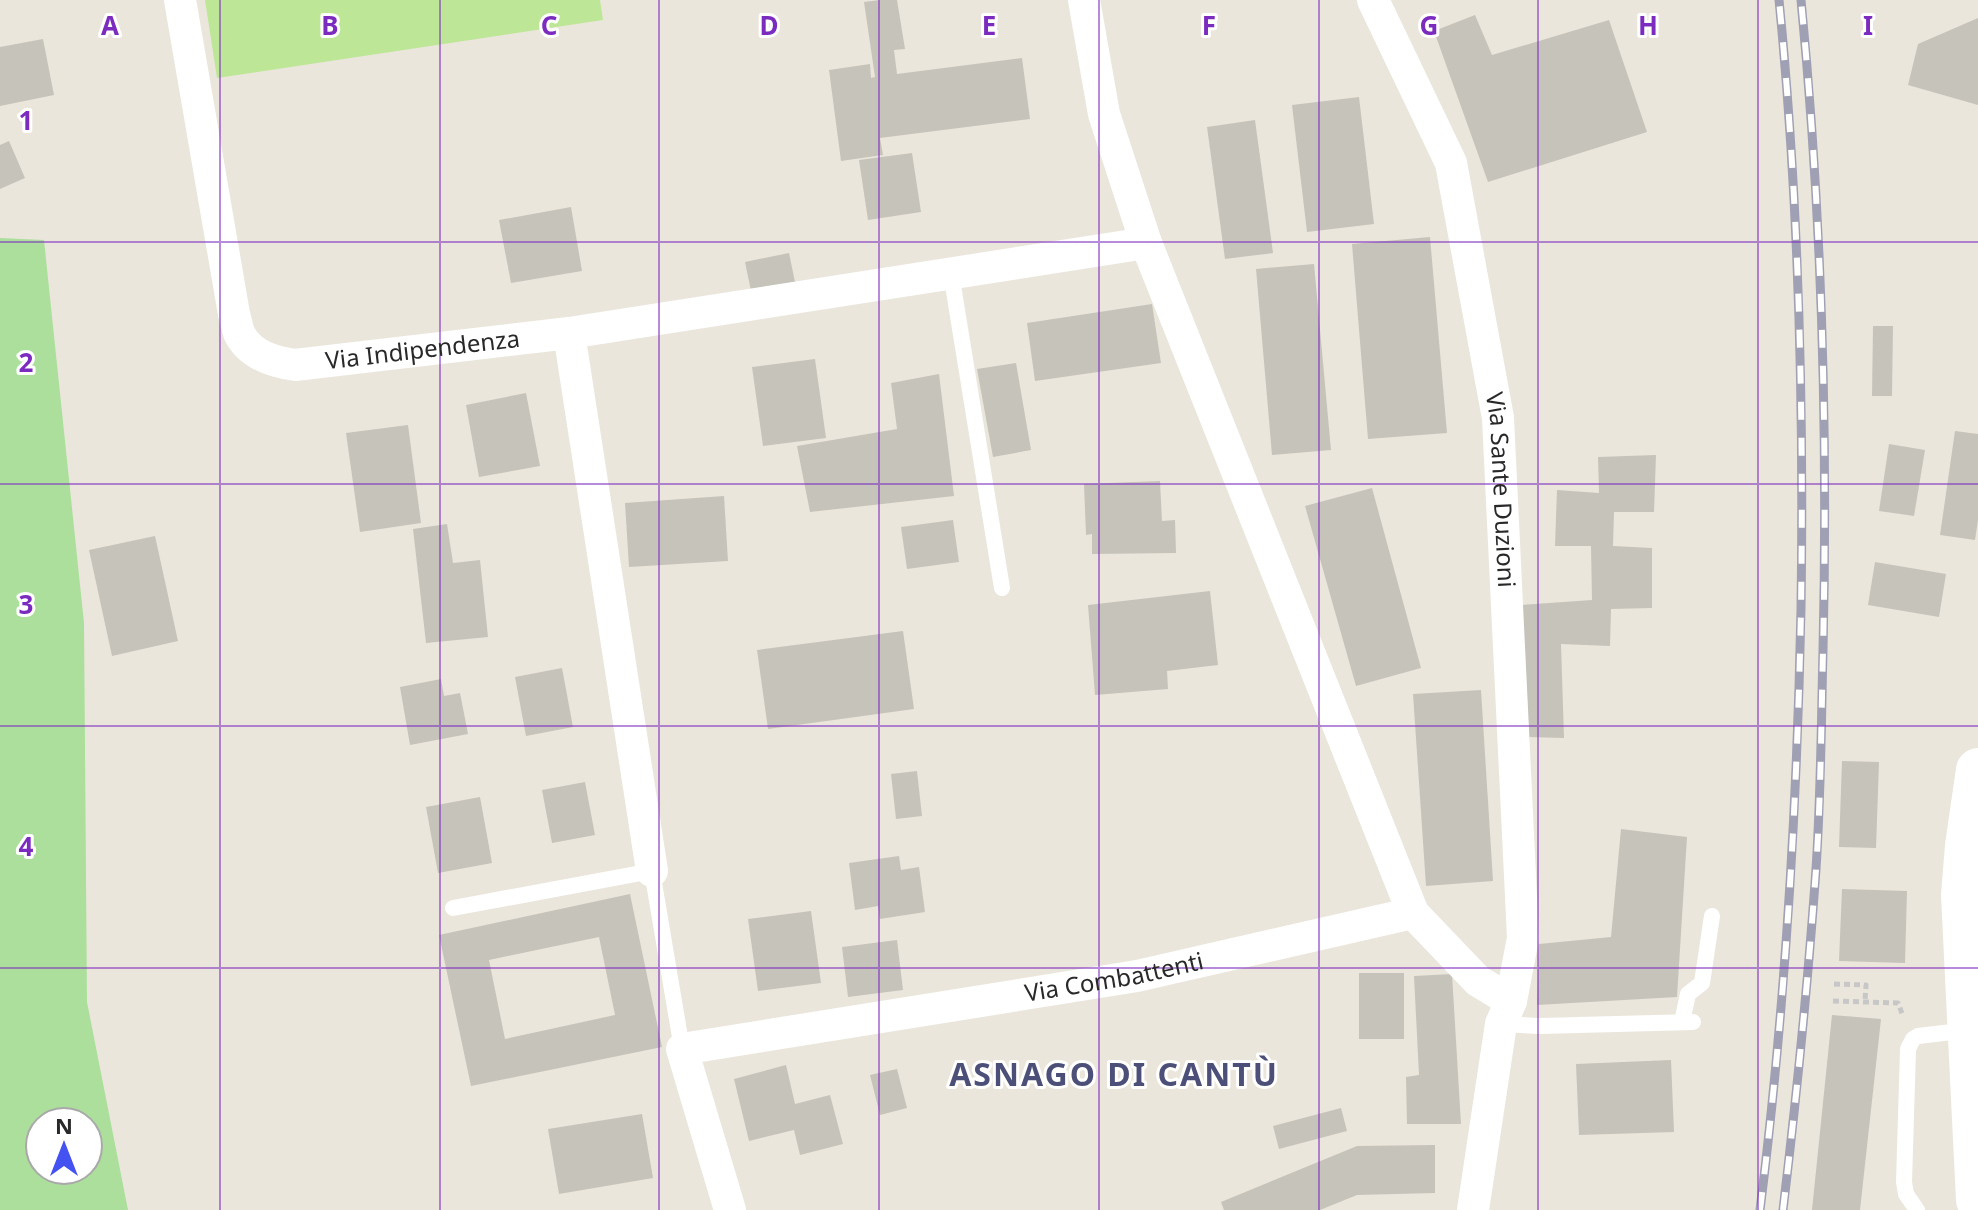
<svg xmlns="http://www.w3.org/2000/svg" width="1978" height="1210" font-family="'Noto Sans',sans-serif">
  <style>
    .green { fill: #abdf9b; fill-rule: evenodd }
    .pitch { fill: #bde697 }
    .building { fill: #c6c3bb; fill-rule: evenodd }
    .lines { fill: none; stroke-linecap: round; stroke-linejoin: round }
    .path { stroke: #c7c7c7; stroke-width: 5; stroke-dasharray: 6 4; stroke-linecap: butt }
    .service { stroke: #fff; stroke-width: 16 }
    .minor { stroke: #fff; stroke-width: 32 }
    .secondary { stroke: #fff; stroke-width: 44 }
    .rail-casing { stroke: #9fa0b3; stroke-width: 9 }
    .rail { stroke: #fff; stroke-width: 6; stroke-dasharray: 18; stroke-linecap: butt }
    .grid { fill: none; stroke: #7b2cbf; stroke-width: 2; stroke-opacity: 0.55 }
    .labels { text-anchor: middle; stroke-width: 6; stroke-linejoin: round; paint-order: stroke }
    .street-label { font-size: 24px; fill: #292929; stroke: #fff }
    .district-label { font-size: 32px; font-weight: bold; letter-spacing: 2px; fill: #4c5078; stroke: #fff }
    .grid-label { font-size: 26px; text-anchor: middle; font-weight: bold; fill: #7b2cbf; stroke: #fff; stroke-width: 6; stroke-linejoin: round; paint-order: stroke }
  </style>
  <rect width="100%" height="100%" fill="#ebe6dc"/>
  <!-- green -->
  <path class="green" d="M 0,238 L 44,240 L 84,623 L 87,1002 L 128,1210 L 0,1210 ZM 40,1122 L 88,1122 L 88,1170 L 40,1170 Z"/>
  <!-- pitch -->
  <polygon class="pitch" points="205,0 600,0 603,20 217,78"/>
  <!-- building -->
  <g class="building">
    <polygon points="880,0 897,0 905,49 894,50 897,74 1022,58 1030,119 880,138 883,155 841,161 829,70 870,64 871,78 875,77 864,2"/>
    <polygon points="1475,15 1492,55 1609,20 1647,132 1488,182 1434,31"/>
    <polygon points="1978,18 1978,105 1908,85 1918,44"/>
    <polygon points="43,39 54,95 0,106 0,47"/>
    <polygon points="1359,97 1374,224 1307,232 1292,105"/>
    <polygon points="1255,120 1273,253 1225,259 1207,127"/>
    <polygon points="9,141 25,178 0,189 0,145"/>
    <polygon points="912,153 921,212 868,220 859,160"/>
    <polygon points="571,207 582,271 511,283 499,220"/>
    <polygon points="1430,237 1447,433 1368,439 1352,244"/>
    <polygon points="789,253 795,282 751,291 745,262"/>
    <polygon points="1314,264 1331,450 1272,455 1256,269"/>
    <polygon points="1152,304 1161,363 1035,381 1027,323"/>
    <polygon points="1873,326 1893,326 1892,396 1872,396"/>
    <polygon points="815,359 826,438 763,446 752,367"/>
    <polygon points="1016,363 1031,450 993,457 977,369"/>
    <polygon points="939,374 954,496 810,512 797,446 897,429 891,383"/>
    <polygon points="526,393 540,466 479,477 466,405"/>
    <polygon points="408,425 421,523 360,532 346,433"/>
    <polygon points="1955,431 1978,434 1978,520 1975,540 1940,535"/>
    <polygon points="1889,444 1925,450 1914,516 1879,511"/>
    <polygon points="1656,455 1654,512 1614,512 1613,546 1652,548 1652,608 1611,609 1610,646 1561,644 1564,738 1529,737 1522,605 1592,600 1591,546 1555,546 1557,490 1599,493 1598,457"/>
    <polygon points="1160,481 1162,521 1175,520 1176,553 1092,554 1092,534 1086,535 1084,484"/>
    <polygon points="1372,488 1421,668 1356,686 1305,506"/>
    <polygon points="724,496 728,561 629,567 625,503"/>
    <polygon points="953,520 959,562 907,569 901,527"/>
    <polygon points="447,524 453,563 480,560 488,637 426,643 413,529"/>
    <polygon points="155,536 178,641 112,656 89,550"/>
    <polygon points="1875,562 1946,574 1939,617 1868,605"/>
    <polygon points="1210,591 1218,665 1167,671 1168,689 1095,695 1088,605"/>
    <polygon points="903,631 914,709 768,729 757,650"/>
    <polygon points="562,668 573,727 526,736 515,677"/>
    <polygon points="441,679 444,696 460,693 468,734 410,745 400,687"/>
    <polygon points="1481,690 1493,881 1426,886 1413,694"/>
    <polygon points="1842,761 1879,762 1876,848 1839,847"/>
    <polygon points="917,771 922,816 896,819 891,774"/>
    <polygon points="585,782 595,835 552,843 542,790"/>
    <polygon points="480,797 492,863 438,873 426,807"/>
    <polygon points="1621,829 1687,837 1677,997 1537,1005 1539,944 1611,937"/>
    <polygon points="899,856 901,870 919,867 925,912 880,919 878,906 855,910 849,863"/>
    <polygon points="1842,889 1907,891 1905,963 1839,961"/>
    <path d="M 630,894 L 662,1047 L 471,1086 L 439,935 ZM 599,937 L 615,1015 L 505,1039 L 489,960 Z"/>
    <polygon points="811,911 821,983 758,991 748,919"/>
    <polygon points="897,940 903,990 848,997 842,947"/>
    <rect x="1359" y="973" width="45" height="66"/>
    <polygon points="1452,974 1461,1124 1407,1124 1406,1077 1419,1075 1414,976"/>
    <polygon points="1832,1015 1881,1019 1860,1210 1812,1210"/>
    <polygon points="1671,1060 1674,1132 1579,1135 1576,1064"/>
    <polygon points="786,1065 795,1104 830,1095 843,1144 800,1155 794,1130 749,1141 734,1079"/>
    <polygon points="897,1069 907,1108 880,1115 870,1075"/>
    <polygon points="1341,1108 1347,1131 1279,1149 1273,1126"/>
    <polygon points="642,1114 653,1178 559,1194 548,1129"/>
    <polygon points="1435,1145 1435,1193 1357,1195 1320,1210 1224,1210 1221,1202 1357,1146"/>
  </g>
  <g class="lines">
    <!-- path -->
    <g class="path">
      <polyline points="1834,984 1866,985 1865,1001"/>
      <polyline points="1833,1001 1898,1003 1903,1016"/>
    </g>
    <!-- service -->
    <g class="service">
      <polyline points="951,273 1002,588"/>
      <polyline points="453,908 652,871 682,1049"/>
      <polyline points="1682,1022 1688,994 1702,983 1712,916"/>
      <polyline points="1501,1024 1540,1026 1693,1022"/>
      <polyline points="1917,1210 1906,1194 1904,1182 1908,1049 1913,1039 1918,1036 1969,1030"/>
    </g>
    <!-- minor -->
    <g class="minor">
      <path id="s1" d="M 180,0 L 234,314 C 236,320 237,327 239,333 C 250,355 273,362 295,365 L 569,333 L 1146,243"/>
      <polyline points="1084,0 1104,114 1146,243 1413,913"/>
      <path id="s2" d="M 1373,0 L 1451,163 L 1498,418 L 1523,938 L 1511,1001 L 1501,1024 L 1473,1210"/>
      <polyline points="569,333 652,871"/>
      <path id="s3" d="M 730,1210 L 682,1049 L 1137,976 L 1413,913 L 1478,981 L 1511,1001"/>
    </g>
    <!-- secondary -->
    <polyline class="secondary" points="1978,770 1967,846 1963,895 1978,1200"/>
    <defs>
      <g id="rail">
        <path d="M 1760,1210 C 1785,1010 1797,810 1801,609 C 1804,406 1799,202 1779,0"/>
        <path d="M 1783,1210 C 1796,1101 1807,992 1815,883 C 1821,806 1821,728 1823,651 C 1828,434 1822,216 1801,0"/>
      </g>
    </defs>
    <!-- rail casing -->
    <use href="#rail" class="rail-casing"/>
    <!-- rail -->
    <use href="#rail" class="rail"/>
  </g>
  <!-- grid -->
  <path class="grid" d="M 220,0 L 220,1210M 440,0 L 440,1210M 659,0 L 659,1210M 879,0 L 879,1210M 1099,0 L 1099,1210M 1319,0 L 1319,1210M 1538,0 L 1538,1210M 1758,0 L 1758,1210M 0,242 L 1978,242M 0,484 L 1978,484M 0,726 L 1978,726M 0,968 L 1978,968"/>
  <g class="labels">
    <!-- street labels -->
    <g class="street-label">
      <text dy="8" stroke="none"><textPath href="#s1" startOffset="534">Via Indipendenza</textPath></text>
      <text dy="8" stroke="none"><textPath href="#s2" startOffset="512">Via Sante Duzioni</textPath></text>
      <text dy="8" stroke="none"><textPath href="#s3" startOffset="606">Via Combattenti</textPath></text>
    </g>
    <!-- district labels -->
    <g class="district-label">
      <text x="1114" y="1086">ASNAGO DI CANTÙ</text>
    </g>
  </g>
  <g class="grid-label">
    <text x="110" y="35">A</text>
    <text x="330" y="35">B</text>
    <text x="549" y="35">C</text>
    <text x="769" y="35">D</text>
    <text x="989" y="35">E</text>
    <text x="1209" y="35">F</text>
    <text x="1429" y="35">G</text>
    <text x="1648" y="35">H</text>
    <text x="1868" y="35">I</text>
    <text x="26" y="130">1</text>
    <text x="26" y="372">2</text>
    <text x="26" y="614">3</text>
    <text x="26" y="856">4</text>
  </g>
  <!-- north arrow -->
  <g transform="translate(64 1146)"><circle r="38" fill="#ffffff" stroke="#a9a9a9" stroke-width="2"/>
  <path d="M0-6L14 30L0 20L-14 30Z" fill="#4352f1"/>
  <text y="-12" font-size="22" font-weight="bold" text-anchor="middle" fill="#292929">N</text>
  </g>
</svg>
